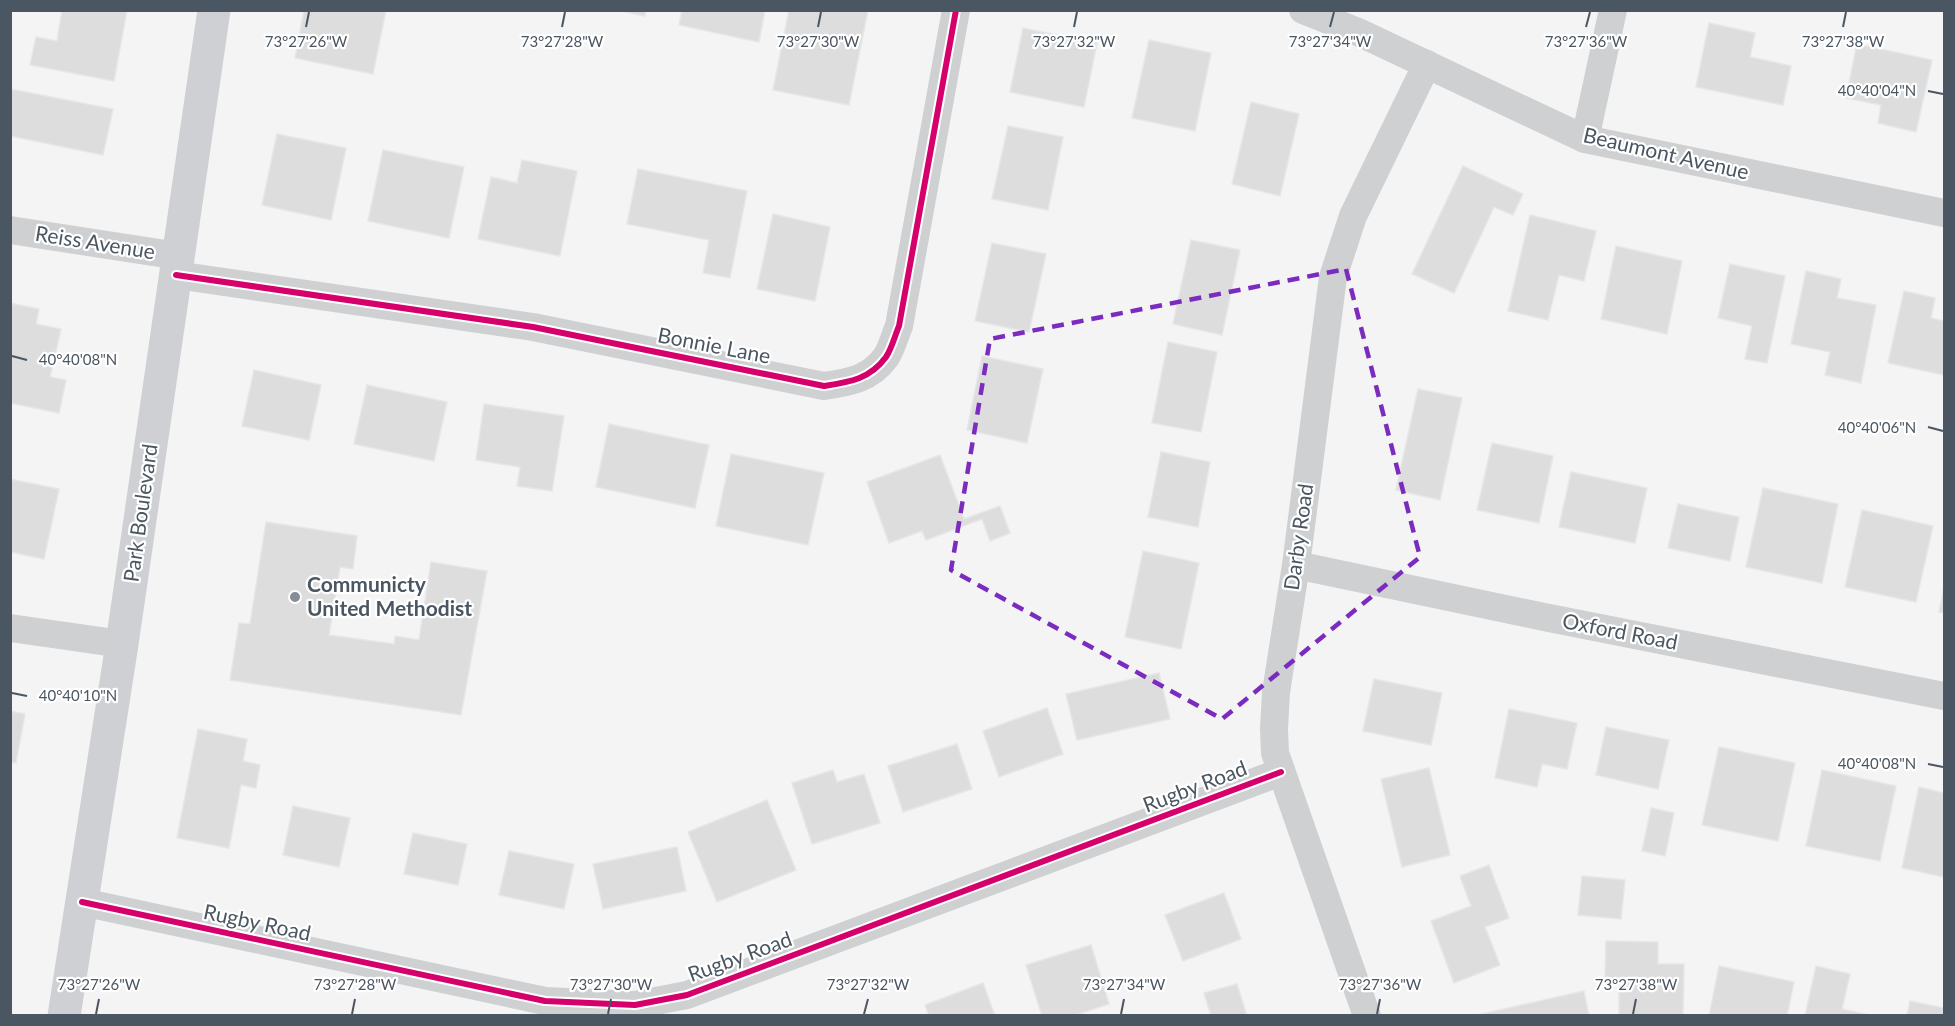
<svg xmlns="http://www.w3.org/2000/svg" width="1955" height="1026" font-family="Lato,sans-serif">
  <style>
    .building { fill: #ddddde; stroke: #e5e6e7; stroke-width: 1.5 }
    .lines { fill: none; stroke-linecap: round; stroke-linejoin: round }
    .street { stroke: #ced0d2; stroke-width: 28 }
    .secondary { stroke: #ced0d4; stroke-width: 33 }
    .cycleway-casing { stroke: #fff; stroke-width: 10 }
    .cycleway { stroke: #d6006c; stroke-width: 6 }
    .marked { fill: none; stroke: #7b2cbf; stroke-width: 4.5; stroke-dasharray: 12 8; stroke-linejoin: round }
    .ticks { fill: none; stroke: #4a5661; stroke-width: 2 }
    .poi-dot { fill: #868d94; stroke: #fff; stroke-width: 2 }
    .labels { text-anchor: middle; stroke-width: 4.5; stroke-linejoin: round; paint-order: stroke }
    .street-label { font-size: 21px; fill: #4a5661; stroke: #fff }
    .poi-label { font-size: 21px; font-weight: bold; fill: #4a5661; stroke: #fff; text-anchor: start }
    .ticks-label { font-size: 15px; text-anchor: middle; fill: #4a5661; stroke: #fff; stroke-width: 4.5; stroke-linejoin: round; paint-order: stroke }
  </style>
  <rect width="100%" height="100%" fill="#f4f4f4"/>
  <!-- building -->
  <g class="building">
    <polygon points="62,10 127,10 114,81 30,65 36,37 57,41"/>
    <polygon points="304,10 386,10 373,74 295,58"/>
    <polygon points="617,10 646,10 645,16"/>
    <polygon points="682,10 765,10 759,42 679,25"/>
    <polygon points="789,10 868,10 849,105 773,90"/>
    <polygon points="1709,23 1755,33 1750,57 1791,66 1783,105 1696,87"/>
    <polygon points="1023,28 1097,43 1084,107 1010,92"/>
    <polygon points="1149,40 1211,53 1195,131 1132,118"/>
    <polygon points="1857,44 1932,60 1916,132 1878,123 1881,105 1846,98"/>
    <polygon points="10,89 113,109 103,155 10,136"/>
    <polygon points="1251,102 1299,114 1280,196 1232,184"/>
    <polygon points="1008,126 1063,137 1048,210 992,199"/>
    <polygon points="277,134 346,148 331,220 262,205"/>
    <polygon points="383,150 464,167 449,238 368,221"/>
    <polygon points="522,160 577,171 560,256 478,239 491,177 517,183"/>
    <polygon points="1463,166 1523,194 1513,215 1494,207 1454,293 1412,274"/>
    <polygon points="638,169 747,191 730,278 703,273 709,240 627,224"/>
    <polygon points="773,214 830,227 815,301 757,289"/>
    <polygon points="1530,215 1596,231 1584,281 1559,275 1548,320 1508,311"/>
    <polygon points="1191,240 1240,250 1222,335 1173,324"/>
    <polygon points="992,243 1046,254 1029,332 975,321"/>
    <polygon points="1616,246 1682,261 1667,334 1601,319"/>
    <polygon points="1730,264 1785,276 1767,363 1745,359 1752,326 1718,318"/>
    <polygon points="1806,271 1841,279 1837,298 1876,305 1861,383 1825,375 1830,352 1791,344"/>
    <polygon points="1904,291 1935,298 1931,318 1944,321 1944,375 1888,363"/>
    <polygon points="10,303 39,309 36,324 61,329 50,377 66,380 59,413 10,403"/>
    <polygon points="1168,342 1217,352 1201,432 1152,423"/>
    <polygon points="982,356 1043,369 1027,443 967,430"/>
    <polygon points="254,370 321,385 309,440 242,426"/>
    <polygon points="367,385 447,402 434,461 354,444"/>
    <polygon points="1418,389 1462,398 1440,500 1396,490"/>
    <polygon points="484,404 564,416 552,491 517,486 520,467 476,460"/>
    <polygon points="609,424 709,445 695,508 596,487"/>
    <polygon points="1492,443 1553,456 1539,523 1477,510"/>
    <polygon points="1161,452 1210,462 1198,527 1148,517"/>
    <polygon points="731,454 824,473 808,545 716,526"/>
    <polygon points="940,455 964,519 1000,506 1010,533 990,541 982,519 926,540 922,531 889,543 867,482"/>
    <polygon points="1571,472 1647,488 1635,543 1559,527"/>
    <polygon points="10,479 59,489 44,559 10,552"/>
    <polygon points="1763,488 1838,504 1822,583 1746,567"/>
    <polygon points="1678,504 1739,517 1730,561 1668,548"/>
    <polygon points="1862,510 1933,526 1916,602 1845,587"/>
    <polygon points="266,522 357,536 353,569 340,567 329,635 394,644 395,636 419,640 431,562 487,571 461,715 230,680 239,623 250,624"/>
    <polygon points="1143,551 1199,563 1181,649 1125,637"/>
    <polygon points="1944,587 1944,613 1939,612"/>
    <polygon points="1159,673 1170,719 1077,740 1066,694"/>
    <polygon points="1374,679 1442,693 1431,745 1363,731"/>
    <polygon points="1047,708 1063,754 999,777 983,731"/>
    <polygon points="1509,709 1577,723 1567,769 1542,764 1537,787 1495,778"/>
    <polygon points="10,711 25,714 16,763 10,762"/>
    <polygon points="1606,727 1669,740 1658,789 1596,775"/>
    <polygon points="198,729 247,739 243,761 260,765 256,788 241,785 229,848 177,838"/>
    <polygon points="957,744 972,789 903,812 888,766"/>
    <polygon points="1719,747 1795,763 1778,841 1702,825"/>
    <polygon points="1429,768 1450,855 1402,867 1381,779"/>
    <polygon points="833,770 837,782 864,774 880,823 812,844 792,783"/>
    <polygon points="1822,770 1896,786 1880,861 1806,846"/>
    <polygon points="1919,787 1944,793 1944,877 1902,868"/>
    <polygon points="767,800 796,870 717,902 688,832"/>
    <polygon points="293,806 350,818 339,867 283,855"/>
    <polygon points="1651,808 1674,813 1665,856 1642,851"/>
    <polygon points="413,833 467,844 458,885 404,874"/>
    <polygon points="677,847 686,891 603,909 593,864"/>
    <polygon points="509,851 574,864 564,909 499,895"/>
    <polygon points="1489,865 1509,918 1485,927 1500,965 1454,983 1431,921 1471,906 1460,876"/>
    <polygon points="1582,876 1625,880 1621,919 1578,915"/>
    <polygon points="1224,893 1241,939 1183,961 1165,915"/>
    <polygon points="1606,941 1658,942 1658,964 1684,964 1683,1016 1619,1016 1619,978 1605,978"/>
    <polygon points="1091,945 1109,1004 1073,1016 1042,1016 1026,965"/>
    <polygon points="1719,966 1794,982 1787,1016 1709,1016"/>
    <polygon points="1816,966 1850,974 1842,1009 1874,1016 1805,1016"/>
    <polygon points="983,983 995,1016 929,1016 925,1005"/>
    <polygon points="1237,984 1247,1016 1211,1016 1204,993"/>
    <polygon points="1584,991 1589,1016 1473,1016"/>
    <polygon points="1910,1001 1944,1008 1944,1016 1907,1016"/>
  </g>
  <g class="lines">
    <!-- street -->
    <g class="street">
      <polyline points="1303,10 1358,32 1585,139 1944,213"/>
      <polyline points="1585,139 1613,10"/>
      <polyline points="10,230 179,256"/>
      <path d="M 176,275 L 533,327 L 824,386 C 850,382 870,379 886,357 C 892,348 895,335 899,326 L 956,10"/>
      <polyline points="1296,565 1544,617 1944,696"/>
      <polyline points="10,628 122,644"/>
      <polyline points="82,902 545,1001 635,1005 687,995 1281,772"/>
      <polyline points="1367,1016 1275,753 1274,729 1276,692 1296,565 1333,277 1353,216 1427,64"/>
    </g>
    <!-- secondary -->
    <polyline class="secondary" points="64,1016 122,644 214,10"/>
    <defs>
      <g id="cycleway">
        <path d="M 176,275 L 533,327 L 824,386 C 850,382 870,379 886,357 C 892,348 895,335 899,326 L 956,10"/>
        <polyline points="82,902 545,1001 635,1005 687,995 1281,772"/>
      </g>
    </defs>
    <!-- cycleway casing -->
    <use href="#cycleway" class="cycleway-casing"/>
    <!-- cycleway -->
    <use href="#cycleway" class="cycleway"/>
  </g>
  <!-- marked area -->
  <path class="marked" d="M 1346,269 L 1420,557 L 1222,719 L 951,570 L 990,339 Z"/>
  <!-- ticks -->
  <path class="ticks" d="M 306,27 L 309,12M 562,27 L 565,12M 818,27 L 821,12M 1074,27 L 1077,12M 1330,27 L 1334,12M 1586,27 L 1590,12M 1843,27 L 1846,12M 1928,91 L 1943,94M 12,356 L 27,360M 1928,427 L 1943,431M 12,693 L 27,696M 1928,764 L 1943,767M 96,1014 L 99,999M 352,1014 L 355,999M 608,1014 L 611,999M 864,1014 L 868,999M 1121,1014 L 1124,999M 1377,1014 L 1380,999M 1633,1014 L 1636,999"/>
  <!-- markers -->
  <circle class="poi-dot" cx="295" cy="597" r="6"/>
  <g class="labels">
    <!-- street labels -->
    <g class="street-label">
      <text transform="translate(1666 154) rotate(13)" y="7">Beaumont Avenue</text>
      <text transform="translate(95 243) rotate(9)" y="7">Reiss Avenue</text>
      <text transform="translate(714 346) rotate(11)" y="7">Bonnie Lane</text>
      <text transform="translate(141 513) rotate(-82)" y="7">Park Boulevard</text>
      <text transform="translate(1299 537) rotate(-82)" y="7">Darby Road</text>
      <text transform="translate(1620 632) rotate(11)" y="7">Oxford Road</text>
      <text transform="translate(1195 787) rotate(-21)" y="7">Rugby Road</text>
      <text transform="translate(257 923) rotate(12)" y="7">Rugby Road</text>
      <text transform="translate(740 957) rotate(-20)" y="7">Rugby Road</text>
    </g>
    <!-- poi labels -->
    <g class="poi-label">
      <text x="307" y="592">Communicty<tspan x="307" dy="24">United Methodist</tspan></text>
    </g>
  </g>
  <g class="ticks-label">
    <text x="306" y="47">73°27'26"W</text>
    <text x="562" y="47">73°27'28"W</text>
    <text x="818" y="47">73°27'30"W</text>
    <text x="1074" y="47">73°27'32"W</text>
    <text x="1330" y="47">73°27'34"W</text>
    <text x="1586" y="47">73°27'36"W</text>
    <text x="1843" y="47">73°27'38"W</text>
    <text x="1877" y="96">40°40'04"N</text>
    <text x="78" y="365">40°40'08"N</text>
    <text x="1877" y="433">40°40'06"N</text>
    <text x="78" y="701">40°40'10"N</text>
    <text x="1877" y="769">40°40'08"N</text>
    <text x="99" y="990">73°27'26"W</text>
    <text x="355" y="990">73°27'28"W</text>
    <text x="611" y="990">73°27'30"W</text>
    <text x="868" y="990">73°27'32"W</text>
    <text x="1124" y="990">73°27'34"W</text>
    <text x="1380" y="990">73°27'36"W</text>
    <text x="1636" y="990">73°27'38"W</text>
  </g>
  <!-- border -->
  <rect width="1955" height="1026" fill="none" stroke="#4a5661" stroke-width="24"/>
</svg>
